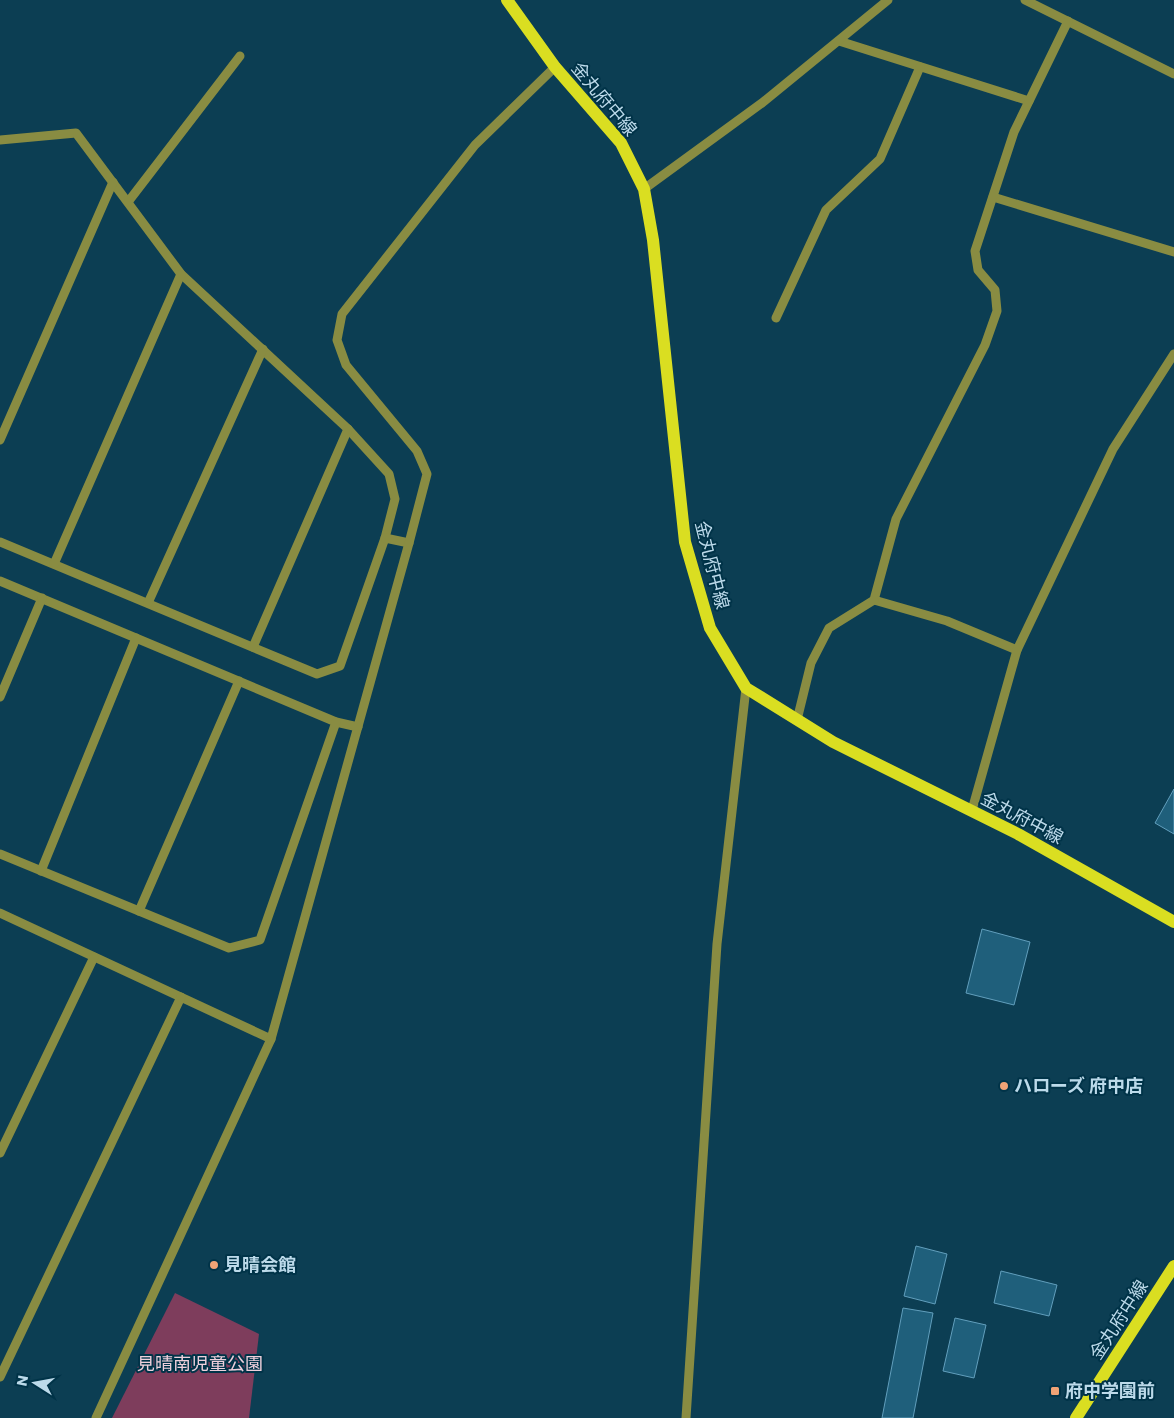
<svg xmlns="http://www.w3.org/2000/svg" width="1174" height="1418" font-family="Poppins,'Noto Sans JP',sans-serif">
  <style>
    .green { fill: #7e3d5c }
    .building { fill: #1f5f7b; stroke: #629fbd }
    .lines { fill: none; stroke-linecap: round; stroke-linejoin: round }
    .minor { stroke: #898c42; stroke-width: 9 }
    .major { stroke: #dade21; stroke-width: 12 }
    .poi-dot { fill: #efa376; stroke: #003348; stroke-width: 2 }
    .labels { text-anchor: middle; stroke-width: 4; stroke-linejoin: round; paint-order: stroke }
    .street-label { font-size: 18px; fill: #bcdaea; stroke: #003348 }
    .poi-label { font-size: 18px; font-weight: bold; fill: #bcdaea; stroke: #003348; text-anchor: start }
    .park-label { font-size: 18px; fill: #eed0dc; stroke: #003348 }
  </style>
  <rect width="100%" height="100%" fill="#0c3e53"/>
  <!-- green -->
  <polygon class="green" points="175,1293 259,1334 249,1418 112,1418"/>
  <!-- building -->
  <g class="building">
    <polygon points="1174,789 1174,834 1155,823"/>
    <polygon points="982,929 1030,942 1014,1005 966,993"/>
    <polygon points="916,1246 947,1254 935,1304 904,1296"/>
    <polygon points="1001,1271 1057,1285 1049,1316 994,1303"/>
    <polygon points="903,1308 933,1313 913,1418 882,1418"/>
    <polygon points="955,1318 986,1325 974,1378 943,1371"/>
  </g>
  <g class="lines">
    <!-- minor -->
    <g class="minor">
      <polyline points="1025,0 1174,74"/>
      <polyline points="839,41 1029,101"/>
      <polyline points="0,140 76,133 181,274 348,429 389,474 395,499 385,538 340,666 317,674 0,542"/>
      <polyline points="644,189 762,103 888,0"/>
      <polyline points="993,197 1174,252"/>
      <polyline points="128,202 240,56"/>
      <polyline points="776,318 826,210 880,159 920,67"/>
      <polyline points="0,440 113,182"/>
      <polyline points="385,538 409,543"/>
      <polyline points="54,564 181,274"/>
      <polyline points="0,581 336,722 358,727"/>
      <polyline points="874,600 947,621 1017,650"/>
      <polyline points="148,603 263,349"/>
      <polyline points="253,647 348,429"/>
      <polyline points="0,697 42,598"/>
      <polyline points="797,720 811,663 829,628 874,600 896,519 985,345 997,311 995,290 978,270 975,251 1014,132 1068,21"/>
      <polyline points="972,810 1017,650 1113,449 1174,354"/>
      <polyline points="0,854 229,948 260,940 336,722"/>
      <polyline points="41,871 136,638"/>
      <polyline points="139,911 239,681"/>
      <polyline points="0,913 271,1039"/>
      <polyline points="0,1153 94,957"/>
      <polyline points="0,1377 181,997"/>
      <polyline points="96,1418 271,1039 409,543 427,474 417,451 346,365 337,340 342,314 475,145 555,67"/>
      <polyline points="686,1418 717,944 746,688"/>
    </g>
    <!-- major -->
    <g class="major">
      <polyline points="507,0 555,67 621,143 644,189 653,240 685,542 710,628 746,688 833,742 1018,834 1174,922"/>
      <polyline points="1076,1418 1174,1266"/>
    </g>
  </g>
  <!-- markers -->
  <g class="poi-dot">
    <circle cx="1004" cy="1086" r="5"/>
    <circle cx="214" cy="1265" r="5"/>
    <rect x="1050" y="1386" width="10" height="10" rx="2.5"/>
  </g>
  <g class="labels">
    <!-- street labels -->
    <g class="street-label">
      <text transform="translate(604 99) rotate(50)" y="6">金丸府中線</text>
      <text transform="translate(712 565) rotate(76)" y="6">金丸府中線</text>
      <text transform="translate(1022 818) rotate(28)" y="6">金丸府中線</text>
      <text transform="translate(1119 1320) rotate(-57)" y="6">金丸府中線</text>
    </g>
    <!-- poi labels -->
    <g class="poi-label">
      <text x="1014" y="1092">ハローズ 府中店</text>
      <text x="224" y="1271">見晴会館</text>
      <text x="1065" y="1397">府中学園前</text>
    </g>
    <!-- park labels -->
    <g class="park-label">
      <text x="200" y="1370">見晴南児童公園</text>
    </g>
  </g>
  <!-- north arrow -->
  <g transform="translate(35 1383) rotate(281)" stroke="#003348" stroke-width="4" paint-order="stroke">
  <path d="M0-4L9 19L0 12L-9 19Z" fill="#bcdaea"/>
  <text y="-8" font-size="14" font-weight="bold" text-anchor="middle" fill="#bcdaea">N</text>
  </g>
</svg>
